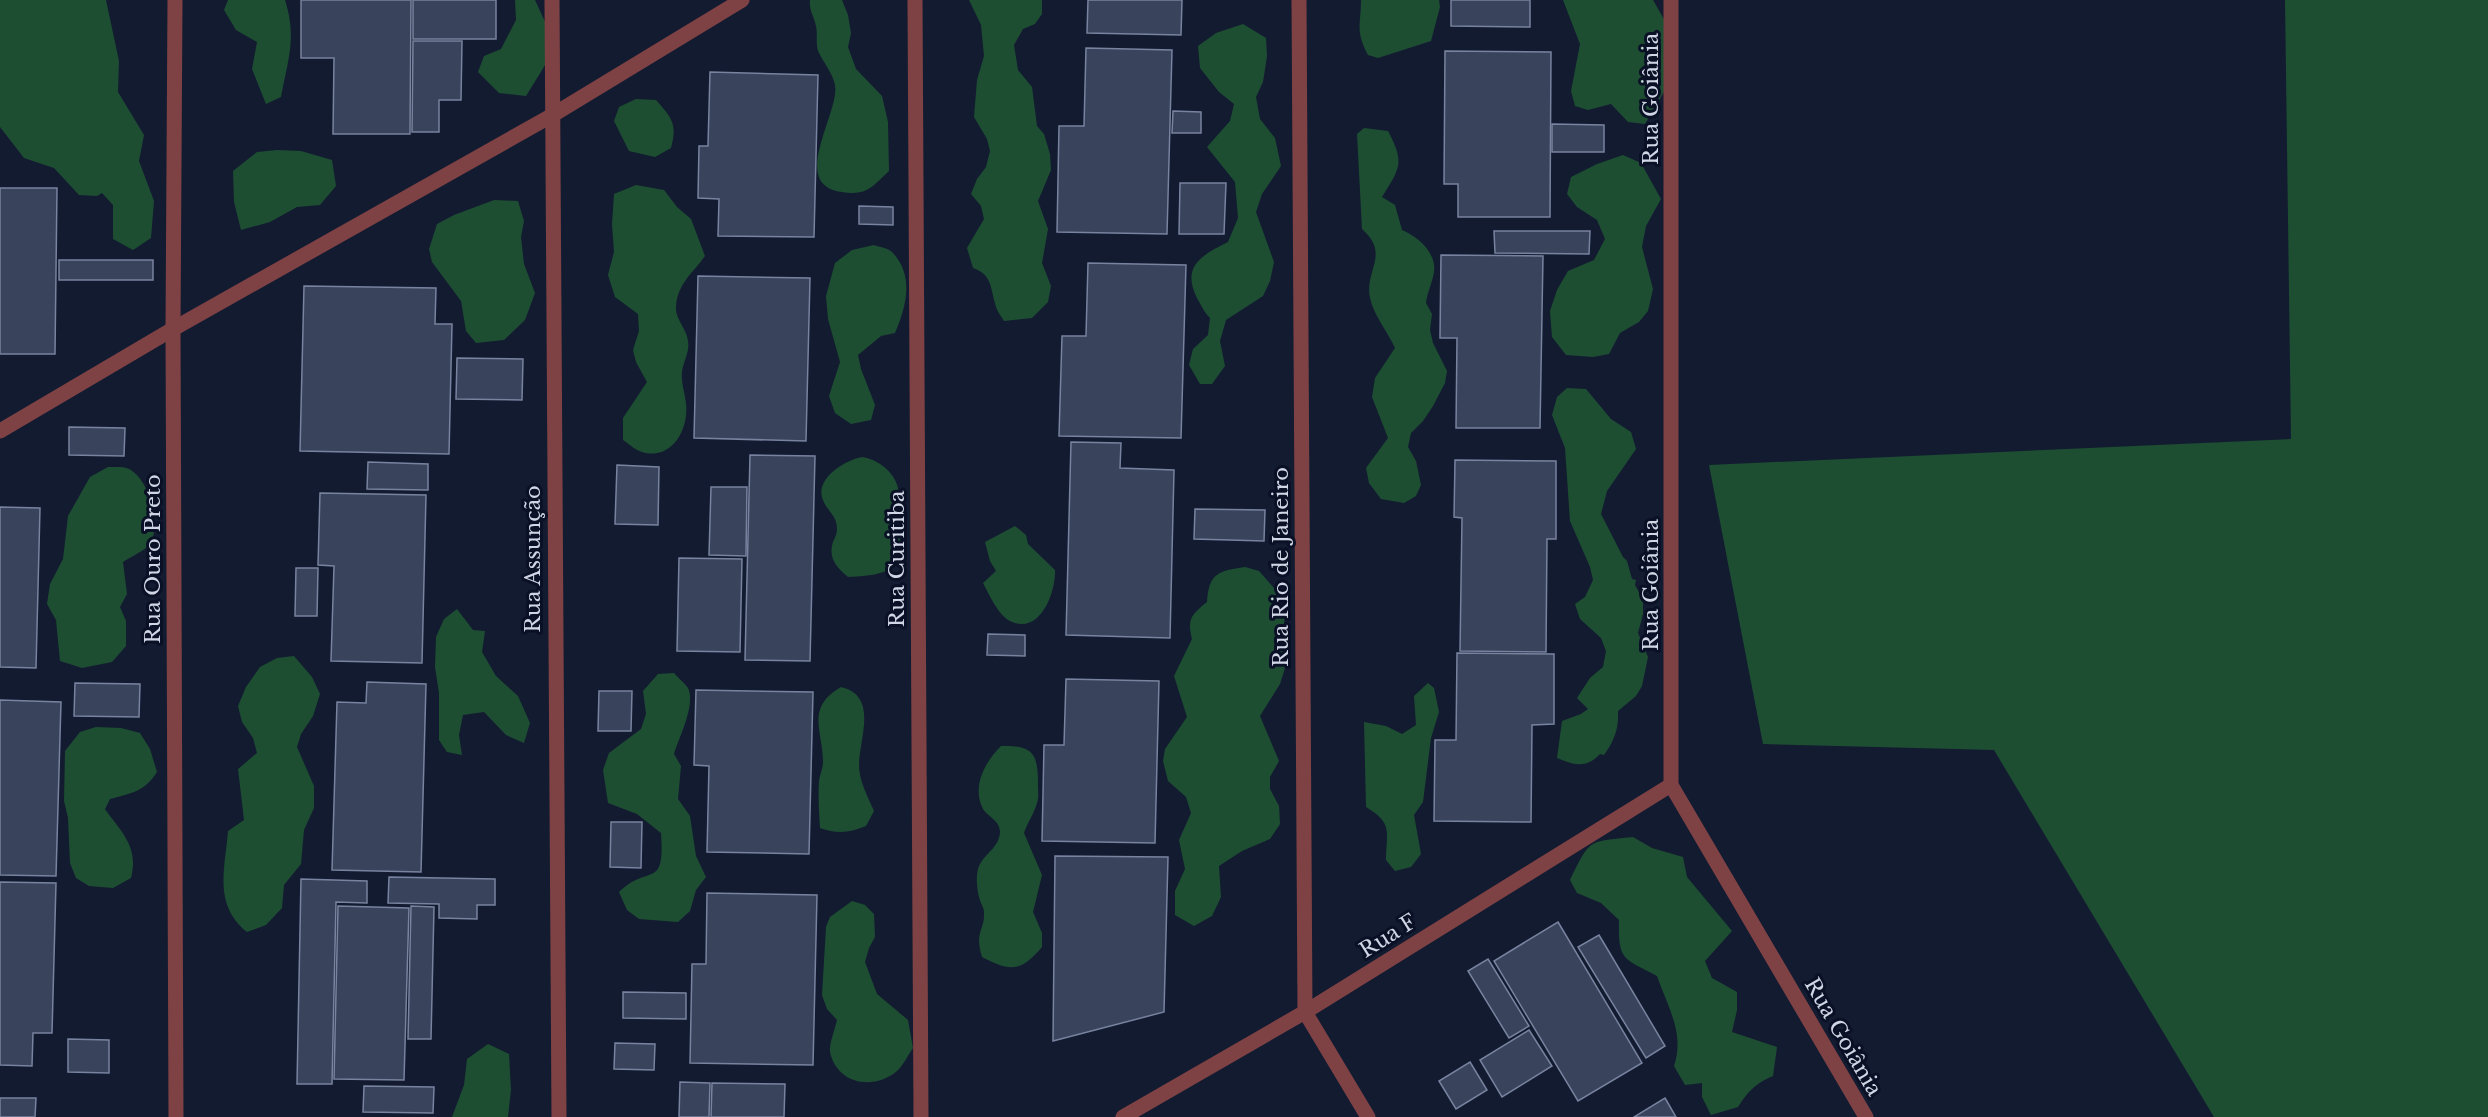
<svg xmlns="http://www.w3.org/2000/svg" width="2488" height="1117" font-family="'Libre Baskerville',serif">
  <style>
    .green { fill: #1d4e32 }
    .building { fill: #39435b; stroke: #78839f; stroke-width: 1.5 }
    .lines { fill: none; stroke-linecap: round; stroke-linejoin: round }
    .minor { stroke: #7f4244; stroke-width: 15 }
    .labels { text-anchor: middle; stroke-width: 6; stroke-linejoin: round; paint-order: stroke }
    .street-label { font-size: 21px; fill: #d0d6e5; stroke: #0a1126 }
  </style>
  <rect width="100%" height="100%" fill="#131b31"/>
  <!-- green -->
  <g class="green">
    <polygon points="0,0 106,0 119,61 118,92 144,135 139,161 154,201 151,238 133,250 113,239 113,205 102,193 97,196 79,195 54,168 24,158 0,127"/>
    <path d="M 228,0 L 285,0 C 297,38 288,59 281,97 L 266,104 L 252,69 L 257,42 L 236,30 L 224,10 Z"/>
    <polygon points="515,0 535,0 547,26 547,62 526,96 499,93 478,72 484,56 501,49 516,20"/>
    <path d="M 810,0 L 842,0 L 848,15 L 851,33 L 848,47 L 856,69 L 882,96 L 888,122 L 889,171 C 872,187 867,196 842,192 C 788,185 840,113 835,85 C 833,74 824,63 819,53 C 815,45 818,35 816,26 C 814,16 809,11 810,0 Z"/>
    <path d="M 969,0 L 1042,0 L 1042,14 L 1035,24 L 1023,29 L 1014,45 L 1018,70 L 1032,87 L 1037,126 L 1044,134 L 1050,154 L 1051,170 L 1038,201 L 1048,229 L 1042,263 L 1051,286 L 1048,302 L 1032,318 L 1004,321 C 1001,316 996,310 995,303 C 990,286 992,275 973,268 L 967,248 L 984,219 L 981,206 L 971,194 L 977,179 L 986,167 L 990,151 L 987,139 L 974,117 L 977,80 L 984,56 L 981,25 Z"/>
    <path d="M 1361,0 L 1439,0 L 1440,7 L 1431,41 L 1378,58 L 1368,55 C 1355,30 1361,25 1361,0 Z"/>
    <polygon points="1563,0 1653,0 1665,21 1665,90 1645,124 1628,122 1611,104 1588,110 1575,106 1571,91 1580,44"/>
    <polygon points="2285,0 2488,0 2488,1117 2214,1117 1994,750 1763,744 1709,465 2291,439"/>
    <path d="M 1243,24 L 1266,38 L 1267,56 L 1263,82 L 1256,97 L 1260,119 L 1275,138 L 1281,166 L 1262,194 L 1256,212 L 1274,262 L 1270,281 L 1263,296 L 1226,320 L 1220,341 L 1225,366 L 1212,384 L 1200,384 L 1189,365 L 1193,349 L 1208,335 L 1210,318 C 1204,312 1201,305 1197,298 C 1181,266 1202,255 1228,242 L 1238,218 L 1235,182 L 1207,147 L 1230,121 L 1234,104 L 1219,92 L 1200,68 L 1198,46 L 1216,33 Z"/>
    <path d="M 636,99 L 656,100 C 671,117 678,124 671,148 L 655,157 L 629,151 L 614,121 L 619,107 Z"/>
    <path d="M 1364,128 L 1388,131 C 1405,163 1400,168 1382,197 L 1395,205 L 1402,230 C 1416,236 1431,248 1434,264 C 1436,276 1427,291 1426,303 L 1432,314 L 1430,330 L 1433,343 L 1447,371 L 1445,383 L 1433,406 L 1423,421 L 1411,433 L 1408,447 L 1416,461 L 1421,485 L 1416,496 L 1404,503 L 1381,499 L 1369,483 L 1366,468 L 1388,438 L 1372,397 L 1375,378 L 1395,348 C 1388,332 1374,316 1370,298 C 1364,270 1391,255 1362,229 L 1357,134 Z"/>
    <polygon points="277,150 301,151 332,160 336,186 320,205 297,207 270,222 241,230 234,202 233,171 257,152"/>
    <polygon points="1623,155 1641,163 1661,199 1646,226 1642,247 1653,289 1648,311 1639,322 1620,333 1609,354 1593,357 1566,355 1552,337 1550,311 1557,290 1568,271 1594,260 1605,239 1597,220 1577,207 1567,194 1571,177 1597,164"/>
    <path d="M 636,185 L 664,190 L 677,207 L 691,219 L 705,256 C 693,273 677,284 676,307 C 675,319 687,329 688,341 C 690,352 683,362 682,372 C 681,384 685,393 686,404 C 689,430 671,461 642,452 C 635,450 629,444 623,440 L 623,418 L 647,382 L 636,362 L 633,350 L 639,331 L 638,314 L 615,297 L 608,275 L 614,252 L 612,224 L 614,194 Z"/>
    <polygon points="494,200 518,201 524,221 521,237 524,264 535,293 525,320 504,340 476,343 466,331 461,301 432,262 429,249 437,224 454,215"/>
    <path d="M 874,245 C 879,247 888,248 892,252 C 915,276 906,307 895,333 L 881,336 L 858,355 L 861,369 L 875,405 L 871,420 L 851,424 L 835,413 L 829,396 L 840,362 L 828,319 L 826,296 L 835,263 L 852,250 Z"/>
    <path d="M 1567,388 L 1586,389 L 1611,419 L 1631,432 L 1636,449 L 1607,491 L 1601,514 L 1623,557 L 1627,561 L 1632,579 L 1636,580 L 1635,585 L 1643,600 L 1643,614 L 1638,633 L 1648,657 L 1642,686 L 1636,696 L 1618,711 C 1619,729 1614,741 1604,755 L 1600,754 C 1586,769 1574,765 1557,758 L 1562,721 L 1581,714 L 1588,709 L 1577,698 L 1590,678 L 1603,667 L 1606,651 L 1601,638 L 1580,619 L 1575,604 L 1585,597 L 1593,580 L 1590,567 L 1570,521 L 1565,448 L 1552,415 L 1557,397 Z"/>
    <path d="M 862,457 C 877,459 894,471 898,488 C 899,495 895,503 895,511 C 896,529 908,548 895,564 C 886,576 862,576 848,577 C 836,567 828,558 833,542 C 835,538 837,533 837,529 C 837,515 827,511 823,500 C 814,479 845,460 862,457 Z"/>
    <path d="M 108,467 C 115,467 126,466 131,470 C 150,482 164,530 147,547 C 140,553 130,557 123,562 L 127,594 L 120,607 L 126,621 L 126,646 L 112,662 L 82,668 L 60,661 L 56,620 L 47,604 L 50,584 L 63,559 L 68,516 L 90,477 Z"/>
    <path d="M 1015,526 L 1026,535 L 1028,544 L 1055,570 C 1056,592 1040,636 1010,621 C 998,615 989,594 983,583 L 996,571 L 990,561 L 985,542 Z"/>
    <path d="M 1245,567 L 1259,571 L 1274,588 L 1285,617 L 1282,636 L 1285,668 L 1280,684 L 1260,716 L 1279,761 L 1270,777 L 1270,789 L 1279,806 L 1280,824 L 1270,839 L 1242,851 L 1219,866 L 1221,897 L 1212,916 L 1194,926 L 1175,915 L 1175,891 L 1185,869 L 1179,840 L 1191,813 L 1186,797 L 1168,781 L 1163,761 L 1165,749 L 1187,717 L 1174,676 L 1192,639 C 1187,619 1191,615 1207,602 C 1209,573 1218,571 1245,567 Z"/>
    <polygon points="457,609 473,630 485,631 482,652 496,676 518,696 530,723 524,743 506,735 484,712 463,715 459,735 462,755 447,752 439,740 439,693 435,667 436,637 444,619"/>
    <path d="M 294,656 L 312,677 L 320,694 L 313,716 L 301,734 L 297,747 L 314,786 L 314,808 L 304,830 L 301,864 L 284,885 L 282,908 L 266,925 L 247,932 C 213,904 225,870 228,831 L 244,820 L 238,769 L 257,753 L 253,738 L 242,722 L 238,706 L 246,687 L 260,667 L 277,658 Z"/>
    <path d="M 674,673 C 678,678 685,683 688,688 C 696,705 679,737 674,754 L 681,766 L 678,799 L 690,816 L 696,856 L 706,877 L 696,890 L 690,911 L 678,922 L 639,919 L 627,910 L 619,892 C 649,863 665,891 661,833 L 637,814 L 608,803 L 603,770 L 609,753 L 641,729 L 646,714 L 643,691 L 658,674 Z"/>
    <path d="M 1428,683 L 1434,688 L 1439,712 L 1431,738 L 1423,802 L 1414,815 L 1421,854 L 1411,867 L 1395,871 L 1386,860 C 1386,832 1394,824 1366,807 L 1364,722 L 1386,726 L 1402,734 L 1416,725 L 1414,696 Z"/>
    <path d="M 841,687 C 879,696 859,739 859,765 C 859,781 868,797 874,811 L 866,826 C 849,833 837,834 820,828 C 819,812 818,796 819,781 C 820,774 823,768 823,762 C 823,731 805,708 841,687 Z"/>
    <path d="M 96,727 L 121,728 L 140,733 L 150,749 L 157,772 C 144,792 132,793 110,799 L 105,809 C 122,833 139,847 131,878 L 113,888 L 89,886 L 76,878 L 70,863 L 68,818 L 64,801 L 65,751 L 80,732 Z"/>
    <path d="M 1001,746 C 1034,745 1038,754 1038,785 C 1038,790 1039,798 1037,803 C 1034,814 1027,823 1024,833 L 1042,875 L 1033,912 L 1042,933 L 1042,947 C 1021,972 1010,972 982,957 C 974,931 985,931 984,912 C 984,909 982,905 981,903 C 977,893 975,876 979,866 C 985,853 1000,847 1000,831 C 999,820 988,817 983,809 C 971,786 986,761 1001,746 Z"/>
    <path d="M 1633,837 L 1652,848 L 1683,857 L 1687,877 L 1732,931 L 1705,961 L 1712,978 L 1737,992 L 1737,1010 L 1732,1032 L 1777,1047 L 1773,1076 C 1756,1083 1748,1091 1738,1107 L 1711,1115 L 1702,1097 L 1702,1083 L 1685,1085 L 1674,1066 C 1685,1033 1668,1008 1657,976 C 1623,958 1618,961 1619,920 L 1601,903 L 1577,893 L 1570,880 C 1591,838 1587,842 1633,837 Z"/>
    <path d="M 852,901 L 865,905 L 874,914 L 875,937 L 869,948 L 865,962 L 877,994 L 908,1020 L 913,1048 C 908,1055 903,1066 897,1071 C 873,1091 837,1084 830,1052 C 829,1044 835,1029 837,1020 L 827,1009 L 822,995 L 826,927 L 830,917 Z"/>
    <polygon points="488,1044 509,1054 511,1090 508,1117 452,1117 464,1085 467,1059"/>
  </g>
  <!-- building -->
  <g class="building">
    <polygon points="301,0 411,0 410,134 333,134 334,58 301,58"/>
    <rect x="413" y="0" width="83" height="39"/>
    <polygon points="1088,0 1182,0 1181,35 1087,33"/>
    <polygon points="1451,0 1530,0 1530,27 1451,26"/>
    <polygon points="413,41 462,41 461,100 439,100 439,132 412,132"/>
    <polygon points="1086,48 1172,50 1167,234 1057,232 1059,126 1084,126"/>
    <polygon points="1445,51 1551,52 1550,217 1458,217 1458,184 1444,184"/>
    <polygon points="710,72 818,75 814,237 718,236 719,199 698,198 699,146 708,146"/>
    <polygon points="1173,111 1201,112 1201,133 1172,133"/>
    <polygon points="1552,124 1604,125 1604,152 1552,152"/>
    <polygon points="1180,183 1226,183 1224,234 1179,234"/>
    <polygon points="0,188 57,188 55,354 0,354"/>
    <polygon points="859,206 893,207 893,225 859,224"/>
    <polygon points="1494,231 1590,231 1589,254 1495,253"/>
    <polygon points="1441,255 1543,256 1540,428 1456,428 1457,338 1440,338"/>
    <rect x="59" y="260" width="94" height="20"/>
    <polygon points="1088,263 1186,265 1181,438 1059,436 1062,336 1086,336"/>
    <polygon points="698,276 810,278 806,441 694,438"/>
    <polygon points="304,286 436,288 435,324 452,324 449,454 300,451"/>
    <polygon points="457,358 523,359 522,400 456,399"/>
    <polygon points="69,427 125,428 124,456 69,455"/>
    <polygon points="1071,442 1121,443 1120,468 1174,470 1170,638 1066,635"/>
    <polygon points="750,455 815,456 810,661 745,660"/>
    <polygon points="1455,460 1556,461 1556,539 1547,539 1546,652 1460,651 1462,518 1454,517"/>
    <polygon points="368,462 428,464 428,490 367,489"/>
    <polygon points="617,465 659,467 658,525 615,524"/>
    <polygon points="711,487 747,487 746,556 709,555"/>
    <polygon points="320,493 426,495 422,663 331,661 334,566 318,565"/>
    <polygon points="0,507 40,508 36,668 0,667"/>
    <polygon points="1195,509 1265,510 1264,541 1194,539"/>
    <polygon points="679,558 742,559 740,652 677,651"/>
    <polygon points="296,568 318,568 317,616 295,616"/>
    <polygon points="988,634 1025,635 1025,656 987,655"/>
    <polygon points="1457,653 1554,654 1554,724 1532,725 1531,822 1434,821 1435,740 1456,740"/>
    <polygon points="1066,679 1159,681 1155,843 1042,841 1044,745 1064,745"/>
    <polygon points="367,682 426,684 421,872 332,870 337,702 366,703"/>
    <polygon points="75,683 140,684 139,717 74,716"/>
    <polygon points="696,690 813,692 809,854 707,852 709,766 694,765"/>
    <polygon points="599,691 632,691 631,731 598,731"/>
    <polygon points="0,700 61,702 56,876 0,875"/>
    <polygon points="611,822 642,822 641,868 610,867"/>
    <polygon points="1055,856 1168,857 1164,1012 1053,1041"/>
    <polygon points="389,877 495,879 495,905 477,905 477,919 439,918 439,904 388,903"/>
    <polygon points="301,879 367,881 367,903 336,902 332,1084 297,1084"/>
    <polygon points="0,882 56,883 52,1033 33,1033 32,1066 0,1065"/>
    <polygon points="707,893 817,895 813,1065 690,1063 692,964 706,964"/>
    <polygon points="338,906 409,908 404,1080 334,1079"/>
    <polygon points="411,906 434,907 431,1039 408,1039"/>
    <polygon points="1558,922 1642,1063 1578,1101 1494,961"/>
    <polygon points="1599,935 1665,1046 1646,1058 1578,947"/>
    <polygon points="1488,959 1529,1026 1509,1038 1468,971"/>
    <polygon points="623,992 686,993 686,1019 623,1018"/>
    <polygon points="1529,1030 1552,1066 1502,1097 1480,1060"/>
    <polygon points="68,1039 109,1040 109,1073 68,1072"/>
    <polygon points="615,1043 655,1044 654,1070 614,1069"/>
    <polygon points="1470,1062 1487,1090 1456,1109 1439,1081"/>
    <polygon points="680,1082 710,1083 709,1117 679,1117"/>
    <polygon points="712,1083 785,1084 784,1117 711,1117"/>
    <polygon points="364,1086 434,1087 433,1113 363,1112"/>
    <polygon points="0,1098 36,1098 35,1117 0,1117"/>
    <polygon points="1665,1098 1676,1117 1634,1117"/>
  </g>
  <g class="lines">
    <!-- minor -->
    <g class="minor">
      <polyline points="175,0 173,329 176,1117"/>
      <polyline points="552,0 559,1117"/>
      <polyline points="915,0 921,1117"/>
      <polyline points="1299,0 1305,1012 1368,1117"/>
      <polyline points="1671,0 1671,785 1866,1117"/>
      <polyline points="0,431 173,329 551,116 742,0"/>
      <polyline points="1123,1117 1305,1012 1671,785"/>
    </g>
  </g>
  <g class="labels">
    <!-- street labels -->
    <g class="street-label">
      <text transform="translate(1651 99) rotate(-90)" y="7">Rua Goiânia</text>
      <text transform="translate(153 559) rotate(-90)" y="7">Rua Ouro Preto</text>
      <text transform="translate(533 559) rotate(-90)" y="7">Rua Assunção</text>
      <text transform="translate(897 559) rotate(-90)" y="7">Rua Curitiba</text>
      <text transform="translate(1281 567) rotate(-90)" y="7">Rua Rio de Janeiro</text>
      <text transform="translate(1651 585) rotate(-90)" y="7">Rua Goiânia</text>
      <text transform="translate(1388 936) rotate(-32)" y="7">Rua F</text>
      <text transform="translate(1843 1037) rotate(60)" y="7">Rua Goiânia</text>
    </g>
  </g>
</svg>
